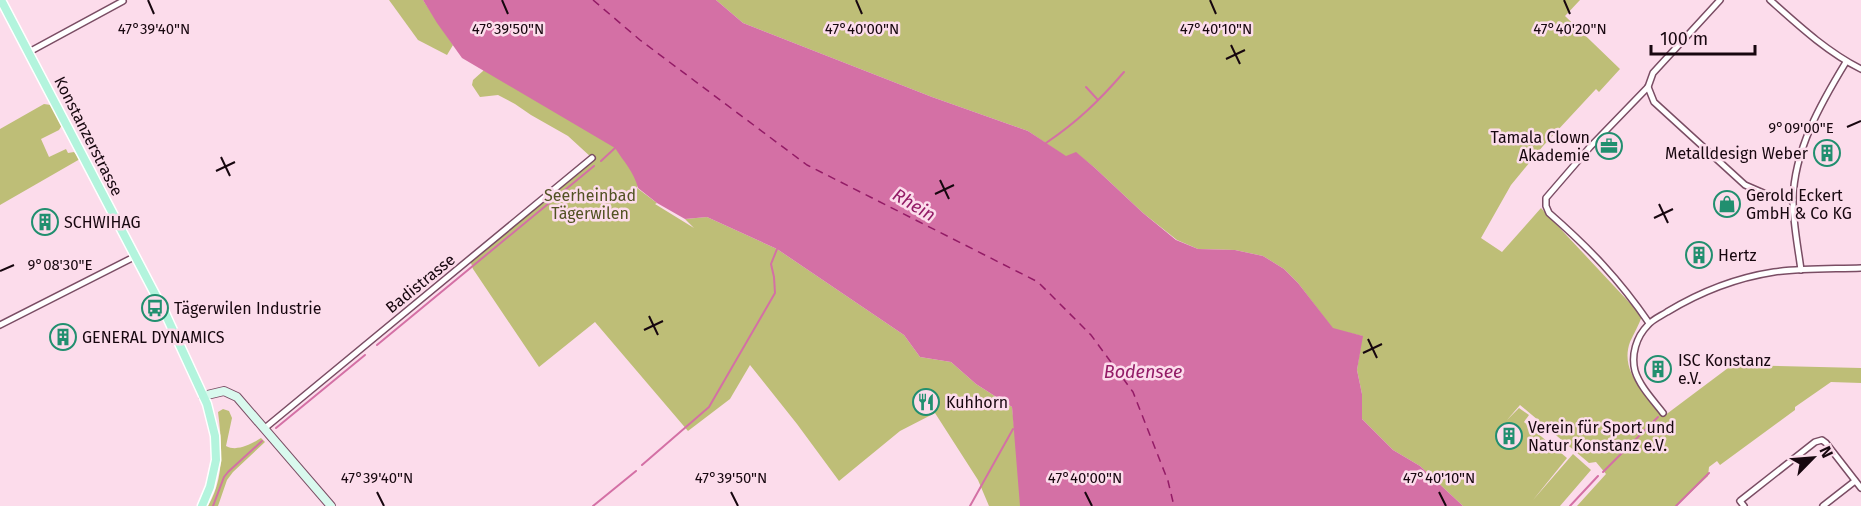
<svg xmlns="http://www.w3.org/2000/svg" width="1861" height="506" font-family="'Fira Sans',sans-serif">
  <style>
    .green { fill: #bebe77 }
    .water { fill: #d470a5 }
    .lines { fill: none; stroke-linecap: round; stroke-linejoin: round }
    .stream { stroke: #d470a5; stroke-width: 2 }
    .ferry { stroke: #931b66; stroke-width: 1.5; stroke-dasharray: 8 6; stroke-linecap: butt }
    .street-casing { stroke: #7a4d64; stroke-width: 8 }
    .secondary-casing { stroke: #7a4d64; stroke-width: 10 }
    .primary-casing { stroke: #fff; stroke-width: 11 }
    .street { stroke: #fff; stroke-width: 5 }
    .secondary { stroke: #d9f9ee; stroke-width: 8 }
    .primary { stroke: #b3f4dd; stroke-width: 8 }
    .ticks { fill: none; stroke: #17070f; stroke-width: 2 }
    .labels { text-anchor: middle; stroke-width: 5; stroke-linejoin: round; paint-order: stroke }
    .street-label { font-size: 16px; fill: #17070f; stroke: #fcdceb }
    .poi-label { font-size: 16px; fill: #17070f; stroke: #fcdceb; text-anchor: start }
    .park-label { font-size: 16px; fill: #525223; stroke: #fcdceb }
    .water-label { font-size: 18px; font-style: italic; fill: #931b66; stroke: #fcdceb }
    .ticks-label { font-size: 15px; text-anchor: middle; fill: #17070f; stroke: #fcdceb; stroke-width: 5; stroke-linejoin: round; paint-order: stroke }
  </style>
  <rect width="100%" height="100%" fill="#fcdceb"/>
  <!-- green -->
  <g class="green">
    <polygon points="389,0 423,0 453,45 447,55 418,40"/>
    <path d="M 716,0 L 1580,0 L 1565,16 L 1620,69 L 1599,92 L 1596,89 L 1543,146 L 1511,185 L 1481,238 L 1502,252 L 1541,208 L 1642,316 C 1639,325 1634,333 1630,342 C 1619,372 1647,396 1664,416 L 1732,365 L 1861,368 L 1861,383 L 1831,382 L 1795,407 L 1795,410 L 1720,465 L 1717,461 L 1709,467 L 1708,476 L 1676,506 L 1577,506 L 1606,474 L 1596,462 L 1589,463 L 1520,405 L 1507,420 L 1519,408 L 1529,415 L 1524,422 L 1567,458 L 1533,500 L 1573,454 L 1591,470 L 1560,506 L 1463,506 L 1420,466 L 1393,450 L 1362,419 L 1362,394 L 1357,370 L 1362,336 L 1333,329 L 1298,283 L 1284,269 L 1263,256 L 1235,250 L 1198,249 L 1177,240 L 1143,213 L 1095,168 L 1076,153 L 1066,157 L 1028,131 L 932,97 L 743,23 Z"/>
    <polygon points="496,52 643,167 637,188 657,203 655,204 694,228 685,219 707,217 777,249 904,335 920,357 951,362 976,384 1012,407 1023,506 989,506 978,480 935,413 900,431 839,481 797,424 750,365 730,399 688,431 595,322 539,367 473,269 470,260 592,158 568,136 531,115 515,104 498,95 480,97 472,85 473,80 483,71"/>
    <polygon points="44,104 51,105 62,125 59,130 41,139 49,157 66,149 68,153 74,152 80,159 0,205 0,129"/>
    <path d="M 223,409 L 229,411 L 232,418 L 226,446 C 237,452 252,444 261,438 L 265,442 L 233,472 L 227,480 L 218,506 L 208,506 C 225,477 222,444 218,412 Z"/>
  </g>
  <!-- water -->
  <path class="water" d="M 423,0 L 716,0 L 743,23 L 932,97 L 1028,131 L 1066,156 L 1076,152 L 1095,168 L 1143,213 L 1176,240 L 1198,249 L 1235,250 L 1263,256 L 1284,269 L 1298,283 L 1333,328 L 1363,336 L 1357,370 L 1362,394 L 1362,419 L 1393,450 L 1420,466 L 1463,506 L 1020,506 L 1012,407 L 976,384 L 951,362 L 920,357 L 904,335 L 777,249 L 707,217 L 685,219 L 657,203 L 638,188 C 634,172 624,162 615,148 L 462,58 L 437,23 Z"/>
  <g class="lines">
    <!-- stream -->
    <g class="stream">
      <polyline points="1086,87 1098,100"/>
      <path d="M 1046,143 C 1077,122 1099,101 1124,72"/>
      <polyline points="601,161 615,148"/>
      <polyline points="377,345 594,166"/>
      <polyline points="276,428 365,355"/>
      <polyline points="642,465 709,407 775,293 774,277 771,264 777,249"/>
      <polyline points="1603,472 1658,417"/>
      <polyline points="213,506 224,477 228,472 262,441"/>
      <polyline points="593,506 636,471"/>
      <polyline points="970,506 1013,429"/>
      <polyline points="1570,506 1598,476"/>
      <polyline points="1676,506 1709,473"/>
    </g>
    <!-- ferry -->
    <polyline class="ferry" points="593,0 640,40 807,165 1038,282 1091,335 1133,392 1168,481 1174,506"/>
    <defs>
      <g id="street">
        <path d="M 1770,0 C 1798,25 1827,52 1861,69"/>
        <polyline points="29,52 123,1"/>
        <polyline points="1648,87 1654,102 1745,185 1768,195 1793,200"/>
        <path d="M 1801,270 C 1798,247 1793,223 1793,200 C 1794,150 1821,103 1846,62"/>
        <path d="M 1649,323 C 1619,279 1589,248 1549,213 L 1546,206 L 1546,198 L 1590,147 L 1648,87 L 1653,73 L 1720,0"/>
        <polyline points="0,325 134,257"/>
        <path d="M 1663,413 C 1654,401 1640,387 1635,371 C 1631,355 1636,337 1648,325 C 1653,319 1661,316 1667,312 C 1700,292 1735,278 1774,272 C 1802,268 1832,269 1861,268"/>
        <polyline points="265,428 592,158"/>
        <polyline points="1744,506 1740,501 1815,442 1822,440 1826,443 1861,488"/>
        <polyline points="1823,506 1855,481"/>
      </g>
      <polyline id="secondary" points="203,396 224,391 237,397 331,506"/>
      <polyline id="primary" points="1,0 165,313 207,404 215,436 216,460 210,487 202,506"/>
    </defs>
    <!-- street casing -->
    <use href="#street" class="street-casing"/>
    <!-- secondary casing -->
    <use href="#secondary" class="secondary-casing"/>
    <!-- primary casing -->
    <use href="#primary" class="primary-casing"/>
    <!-- street -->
    <use href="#street" class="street"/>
    <!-- secondary -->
    <use href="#secondary" class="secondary"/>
    <!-- primary -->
    <use href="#primary" class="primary"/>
  </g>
  <!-- ticks -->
  <path class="ticks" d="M 148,0 L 154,14M 502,0 L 508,14M 856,0 L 862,14M 1210,0 L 1216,14M 1564,0 L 1570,14M 1231,45 L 1240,64M 1226,59 L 1245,50M 1847,127 L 1861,121M 221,157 L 230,176M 216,171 L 235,162M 940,180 L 949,199M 935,194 L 954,185M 1659,204 L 1668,223M 1654,218 L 1673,209M 0,271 L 14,265M 649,316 L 658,335M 644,330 L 663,321M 1368,339 L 1377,358M 1363,353 L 1382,344M 377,492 L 384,506M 731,492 L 738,506M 1085,492 L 1092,506M 1439,492 L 1446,506"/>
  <!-- icons -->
  <defs>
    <symbol id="office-ring" viewBox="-11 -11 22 22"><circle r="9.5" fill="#fcdceb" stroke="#218f6f" stroke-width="1.5"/><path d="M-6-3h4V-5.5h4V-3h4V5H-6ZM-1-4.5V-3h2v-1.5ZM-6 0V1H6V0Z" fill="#218f6f"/></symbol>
    <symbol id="building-ring" viewBox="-11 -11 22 22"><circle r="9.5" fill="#fcdceb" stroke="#218f6f" stroke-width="1.5"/><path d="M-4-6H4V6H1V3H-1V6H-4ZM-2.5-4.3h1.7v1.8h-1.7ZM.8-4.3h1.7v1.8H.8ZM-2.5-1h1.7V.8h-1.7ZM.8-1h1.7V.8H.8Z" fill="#218f6f"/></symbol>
    <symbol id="shop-ring" viewBox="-11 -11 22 22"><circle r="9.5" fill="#fcdceb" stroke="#218f6f" stroke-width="1.5"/><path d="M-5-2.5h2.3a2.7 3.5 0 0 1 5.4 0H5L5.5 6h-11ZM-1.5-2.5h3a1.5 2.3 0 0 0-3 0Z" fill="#218f6f"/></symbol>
    <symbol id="bus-ring" viewBox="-11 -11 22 22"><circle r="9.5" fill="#fcdceb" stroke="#218f6f" stroke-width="1.5"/><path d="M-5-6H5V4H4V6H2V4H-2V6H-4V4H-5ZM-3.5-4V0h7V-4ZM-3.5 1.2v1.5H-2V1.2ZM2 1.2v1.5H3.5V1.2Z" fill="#218f6f"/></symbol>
    <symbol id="restaurant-ring" viewBox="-11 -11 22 22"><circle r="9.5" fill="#fcdceb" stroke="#218f6f" stroke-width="1.5"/><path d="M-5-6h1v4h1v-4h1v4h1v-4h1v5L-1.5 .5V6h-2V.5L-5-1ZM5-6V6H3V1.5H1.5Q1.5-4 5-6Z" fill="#218f6f"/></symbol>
  </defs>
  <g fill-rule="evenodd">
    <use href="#office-ring" x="1594" y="131" width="30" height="30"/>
    <use href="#building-ring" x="1812" y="138" width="30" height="30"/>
    <use href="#shop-ring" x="1712" y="189" width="30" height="30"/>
    <use href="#building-ring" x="30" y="207" width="30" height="30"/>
    <use href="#building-ring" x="1684" y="240" width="30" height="30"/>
    <use href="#bus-ring" x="140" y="293" width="30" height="30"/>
    <use href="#building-ring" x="48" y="322" width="30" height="30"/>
    <use href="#building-ring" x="1643" y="354" width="30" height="30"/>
    <use href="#restaurant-ring" x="911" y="387" width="30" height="30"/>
    <use href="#building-ring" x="1494" y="421" width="30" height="30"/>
  </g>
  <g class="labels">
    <!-- street labels -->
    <g class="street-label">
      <text transform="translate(89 136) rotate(63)" y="6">Konstanzerstrasse</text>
      <text transform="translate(420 283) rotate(-39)" y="6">Badistrasse</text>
    </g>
    <!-- poi labels -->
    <g class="poi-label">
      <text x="1590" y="143" text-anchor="end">Tamala Clown<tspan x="1590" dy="18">Akademie</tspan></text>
      <text x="1808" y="159" text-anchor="end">Metalldesign Weber</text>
      <text x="1746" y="201">Gerold Eckert<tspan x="1746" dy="18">GmbH &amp; Co KG</tspan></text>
      <text x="64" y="228">SCHWIHAG</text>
      <text x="1718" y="261">Hertz</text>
      <text x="174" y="314">Tägerwilen Industrie</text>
      <text x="82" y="343">GENERAL DYNAMICS</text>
      <text x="1678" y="366">ISC Konstanz<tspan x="1678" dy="18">e.V.</tspan></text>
      <text x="946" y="408">Kuhhorn</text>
      <text x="1528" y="433">Verein für Sport und<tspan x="1528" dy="18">Natur Konstanz e.V.</tspan></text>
    </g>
    <!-- park labels -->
    <g class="park-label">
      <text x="590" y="201">Seerheinbad<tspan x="590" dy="18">Tägerwilen</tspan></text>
    </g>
    <!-- water labels -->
    <g class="water-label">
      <text transform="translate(914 205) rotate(31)" y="6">Rhein</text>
      <text x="1143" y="378">Bodensee</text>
    </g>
  </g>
  <g class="ticks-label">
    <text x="154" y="34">47°39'40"N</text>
    <text x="508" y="34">47°39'50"N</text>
    <text x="862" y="34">47°40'00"N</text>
    <text x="1216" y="34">47°40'10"N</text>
    <text x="1570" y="34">47°40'20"N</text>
    <text x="1801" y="133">9°09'00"E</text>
    <text x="60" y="270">9°08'30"E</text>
    <text x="377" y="483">47°39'40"N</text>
    <text x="731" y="483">47°39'50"N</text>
    <text x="1085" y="483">47°40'00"N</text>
    <text x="1439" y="483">47°40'10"N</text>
  </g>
  <!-- north arrow -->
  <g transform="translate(1813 458) rotate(65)" stroke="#fcdceb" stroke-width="4.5" paint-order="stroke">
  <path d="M0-4.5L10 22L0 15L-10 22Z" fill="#17070f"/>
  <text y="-9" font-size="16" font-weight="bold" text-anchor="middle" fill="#17070f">N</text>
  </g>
  <!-- scale -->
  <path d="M1651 45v9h104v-9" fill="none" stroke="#17070f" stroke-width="3"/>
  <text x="1660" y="45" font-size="18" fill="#17070f" stroke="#fcdceb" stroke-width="4.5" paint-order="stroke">100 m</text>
</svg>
